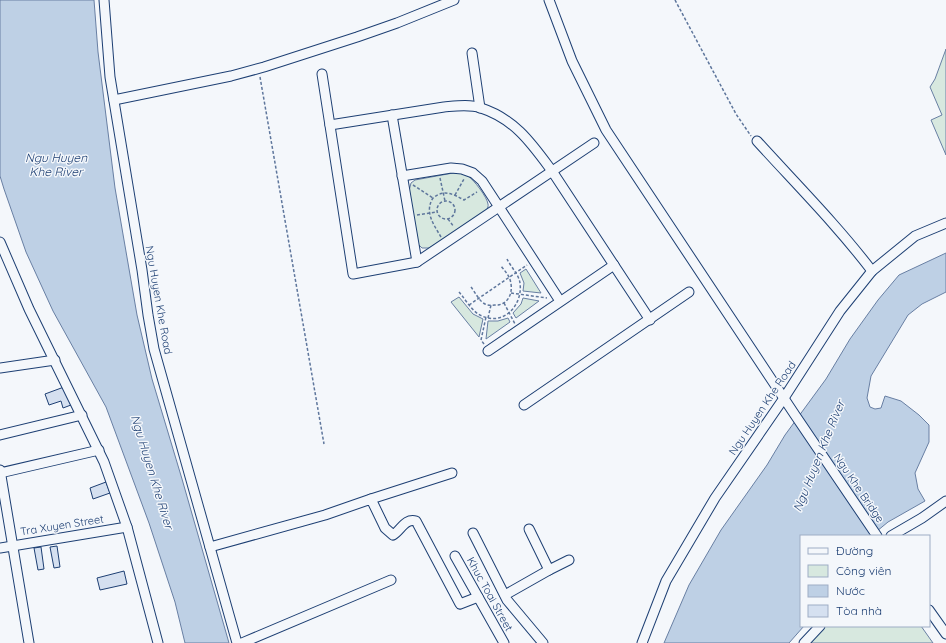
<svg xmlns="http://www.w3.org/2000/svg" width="946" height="643" font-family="Quicksand,sans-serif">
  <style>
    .green { fill: #d7e8df; stroke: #687fa3 }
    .water { fill: #bed0e5; stroke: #687fa3 }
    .building { fill: #d5e0f0; stroke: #1d3f73 }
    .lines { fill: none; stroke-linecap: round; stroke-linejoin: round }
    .minor-casing { stroke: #1d3f73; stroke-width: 11 }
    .path { stroke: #5e769c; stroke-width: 1.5; stroke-dasharray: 3 2; stroke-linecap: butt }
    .minor { stroke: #f4f7fb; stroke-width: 9 }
    .labels { text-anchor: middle; stroke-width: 3; stroke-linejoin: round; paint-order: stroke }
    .street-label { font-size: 11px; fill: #1d3f73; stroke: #f4f7fb }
    .water-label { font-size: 12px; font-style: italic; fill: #1d3f73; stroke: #f4f7fb }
  </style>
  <rect width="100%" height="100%" fill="#f4f7fb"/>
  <!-- green -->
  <g class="green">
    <polygon points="946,49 946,155 931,120 942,115 930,87 935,79"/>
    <path d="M 453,173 C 458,173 463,173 468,176 C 474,180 487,197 488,204 C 489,208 485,212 482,215 L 429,248 L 422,248 L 416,242 L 409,191 L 411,183 L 415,180 Z"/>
    <polygon points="526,269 541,293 523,291 524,283 520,273"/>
    <polygon points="459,297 473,314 483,319 479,337 451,302"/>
    <polygon points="523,298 539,301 516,318 513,313 521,304"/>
    <polygon points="508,318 510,322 486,339 488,321 498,321"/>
    <polygon points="825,626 921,626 933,643 809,643"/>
  </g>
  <!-- water -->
  <g class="water">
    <polygon points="0,0 94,0 98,52 115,188 137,315 152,379 182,479 229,643 185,643 175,602 149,523 106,407 53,311 26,252 4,189 0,176"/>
    <polygon points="946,253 946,292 922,304 908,315 871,376 867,398 870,407 875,409 881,408 885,396 901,401 919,415 929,425 929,442 915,473 918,489 925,501 888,522 871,536 801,536 801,626 804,626 789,643 664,643 689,585 721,530 767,465 785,435 826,379 850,339 878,300 899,275"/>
  </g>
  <!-- building -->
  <g class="building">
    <polygon points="64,387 71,405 63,408 61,401 49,405 45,394"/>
    <polygon points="106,482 110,493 93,499 90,488"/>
    <polygon points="57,546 60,567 54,568 50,547"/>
    <polygon points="41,547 44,569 38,570 34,548"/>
    <polygon points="124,571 127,584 100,590 97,578"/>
  </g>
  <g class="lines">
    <defs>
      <g id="minor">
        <polyline points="104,0 110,77 142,270 148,315 154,349 237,643"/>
        <polyline points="549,0 572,61 606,130 795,415 877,536"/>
        <polyline points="472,53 480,108"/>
        <polyline points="322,74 353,274 417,262 594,143"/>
        <polyline points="114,100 231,76 264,67 357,37 397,23 454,0"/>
        <polyline points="392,115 417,262"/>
        <path d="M 330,125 L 444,107 C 456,106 470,104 481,108 C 515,119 532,144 552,171 L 650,320"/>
        <path d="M 757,141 C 796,184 837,225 872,271"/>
        <polyline points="402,176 451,168 462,169 473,173 482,181 499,207 560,301"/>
        <polyline points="0,242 29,309 104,462 127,527 158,643"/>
        <polyline points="488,351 614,265"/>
        <polyline points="0,368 55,360"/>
        <polyline points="524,405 689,292"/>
        <polyline points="0,435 82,415"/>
        <polyline points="0,470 29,643"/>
        <polyline points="0,473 99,450"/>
        <polyline points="371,499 452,473"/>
        <polyline points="529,529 549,570 569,560"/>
        <polyline points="473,533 507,600 543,643"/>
        <polyline points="891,536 922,518 946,501"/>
        <path d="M 210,547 L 325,515 L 371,499 L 385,528 L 393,535 C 401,530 405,518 416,521 L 460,604 L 478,597"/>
        <polyline points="0,548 127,527"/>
        <polyline points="455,556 504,643"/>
        <polyline points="505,595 549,570"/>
        <polyline points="929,610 946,634"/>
        <polyline points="242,643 391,580"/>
        <polyline points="642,643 666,581 715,498 784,398 840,311 872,271 915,236 946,223"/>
        <polyline points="804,643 820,626"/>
      </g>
    </defs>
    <!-- minor casing -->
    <use href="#minor" class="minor-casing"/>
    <!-- path -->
    <g class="path">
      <polyline points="675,0 736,114 751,136"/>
      <polyline points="260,77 324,444"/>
      <polyline points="440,178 445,201"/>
      <polyline points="413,185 433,198"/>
      <polyline points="455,195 464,179"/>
      <circle cx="446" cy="210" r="9"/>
      <polyline points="417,215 437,212"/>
      <polyline points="448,219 454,227"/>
      <path d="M 441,237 C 434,225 424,212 433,198 C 444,189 453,194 464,200 L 477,192"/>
      <path d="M 471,287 C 475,292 479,301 485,304 C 489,306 494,305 498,305 C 511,303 514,288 509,277 C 507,273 504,270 501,266"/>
      <path d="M 459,292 C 466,300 472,312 482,316 C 504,326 523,305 520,283 C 519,275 511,267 507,259"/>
      <polyline points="511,293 547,298"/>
      <polyline points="504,303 515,324"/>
      <polyline points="469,305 527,265"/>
      <polyline points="488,318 491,305"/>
      <polyline points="484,344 481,340 486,317"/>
    </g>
    <!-- minor -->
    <use href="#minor" class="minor"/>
  </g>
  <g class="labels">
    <!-- street labels -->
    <g class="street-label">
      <text transform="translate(159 300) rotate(80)" y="4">Ngu Huyen Khe Road</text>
      <text transform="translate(762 408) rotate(-56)" y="4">Ngu Huyen Khe Road</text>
      <text transform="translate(859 488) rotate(56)" y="4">Ngu Khe Bridge</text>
      <text transform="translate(62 525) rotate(-9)" y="4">Tra Xuyen Street</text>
      <text transform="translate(490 594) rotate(61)" y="4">Khuc Toai Street</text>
    </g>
    <!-- water labels -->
    <g class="water-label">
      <text x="56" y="162">Ngu Huyen<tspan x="56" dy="14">Khe River</tspan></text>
      <text transform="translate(819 456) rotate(-68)" y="4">Ngu Huyen Khe River</text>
      <text transform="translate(152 472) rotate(73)" y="4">Ngu Huyen Khe River</text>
    </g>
  </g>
  <!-- legend -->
  <rect x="800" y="535" width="130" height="92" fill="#f4f7fb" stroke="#9eadc5"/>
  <rect x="808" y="548" width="20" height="6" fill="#f4f7fb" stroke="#9eadc5"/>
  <text x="836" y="555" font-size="12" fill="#1d3f73">Đường</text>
  <rect x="808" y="565" width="20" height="12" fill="#d7e8df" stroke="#9eadc5"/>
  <text x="836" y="575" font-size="12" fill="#1d3f73">Công viên</text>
  <rect x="808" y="585" width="20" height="12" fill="#bed0e5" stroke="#9eadc5"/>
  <text x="836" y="595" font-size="12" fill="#1d3f73">Nước</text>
  <rect x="808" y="605" width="20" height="12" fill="#d5e0f0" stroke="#9eadc5"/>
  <text x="836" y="615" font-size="12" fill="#1d3f73">Tòa nhà</text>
</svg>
